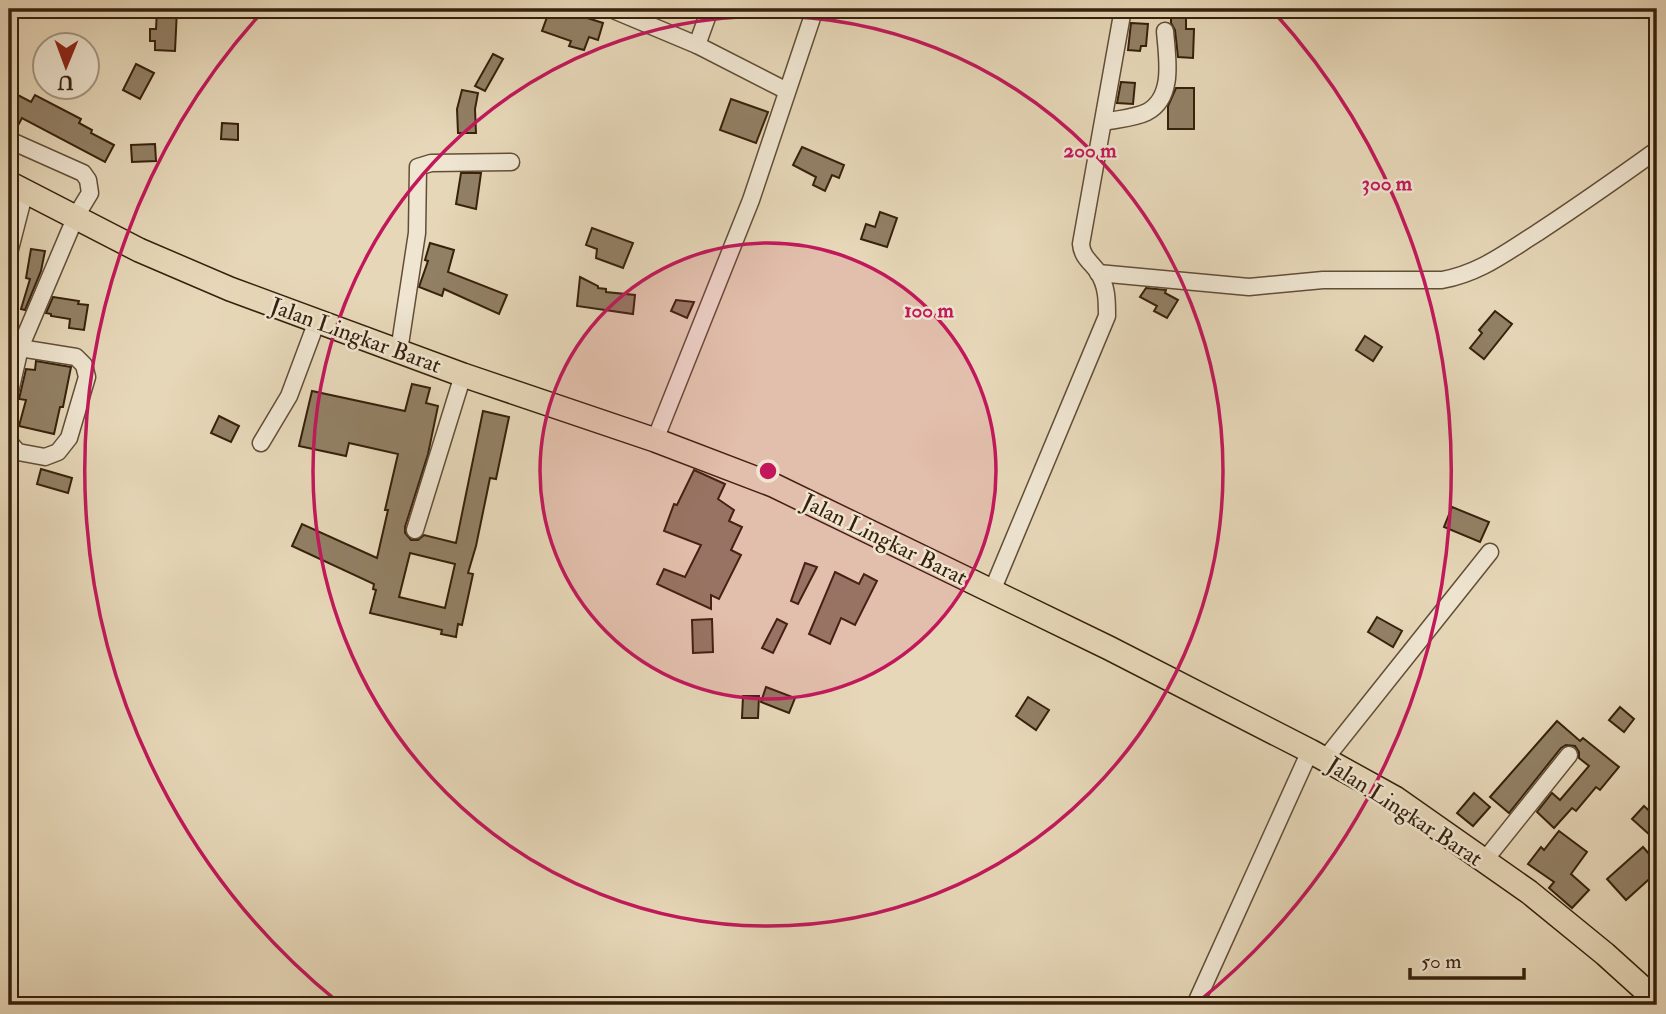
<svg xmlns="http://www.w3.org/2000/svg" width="1666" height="1014" font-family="'IM FELL Double Pica',serif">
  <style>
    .building { fill: #928065; stroke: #36210c; stroke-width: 2; fill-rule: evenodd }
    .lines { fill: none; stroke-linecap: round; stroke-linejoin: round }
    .minor-casing { stroke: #624e37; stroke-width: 19 }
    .highway-casing { stroke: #36210c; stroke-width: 26 }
    .minor { stroke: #efe5d1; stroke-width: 16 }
    .highway { stroke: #e6d7b8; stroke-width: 23 }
    .ring { fill: none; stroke: #c2185b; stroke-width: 3.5 }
    .labels { text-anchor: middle; stroke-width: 5; stroke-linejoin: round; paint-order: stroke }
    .street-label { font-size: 23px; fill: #36210c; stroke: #efe5d1 }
    .centre { fill: #c2185b; stroke: #efe5d1; stroke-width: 3.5 }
    .ring-label { font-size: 21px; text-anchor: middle; font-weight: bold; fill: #c2185b; stroke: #efe5d1; stroke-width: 5; stroke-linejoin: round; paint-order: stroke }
  </style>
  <rect width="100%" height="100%" fill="#e6d7b8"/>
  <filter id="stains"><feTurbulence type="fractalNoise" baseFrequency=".00286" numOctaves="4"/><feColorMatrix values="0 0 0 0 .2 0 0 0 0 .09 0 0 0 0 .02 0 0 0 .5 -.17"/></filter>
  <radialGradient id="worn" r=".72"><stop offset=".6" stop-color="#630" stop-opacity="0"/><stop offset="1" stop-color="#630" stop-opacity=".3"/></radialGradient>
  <!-- building -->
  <g class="building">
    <polygon points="157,9 177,9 175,51 155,50 155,41 150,41 150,29 156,29"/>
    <polygon points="550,9 559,9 603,23 598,40 589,37 584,50 569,46 571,41 542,31"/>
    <polygon points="1171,16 1186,17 1186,29 1194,29 1193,58 1178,57 1175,30 1171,23"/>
    <polygon points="1131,23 1148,24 1146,46 1141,46 1140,51 1128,50"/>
    <polygon points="493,54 503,59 485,91 475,86"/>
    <polygon points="136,64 154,73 140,99 123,90"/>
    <polygon points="1121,82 1135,83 1133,104 1117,103"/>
    <polygon points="1176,88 1194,88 1194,129 1168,129 1168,106"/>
    <polygon points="462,90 478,93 475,109 476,133 458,133 457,109"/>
    <polygon points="12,92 31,102 35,95 81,119 79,123 92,130 91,133 114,145 105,162 22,118 15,131 9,130 9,98"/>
    <polygon points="731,99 768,112 756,143 720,130"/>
    <polygon points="222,123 238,124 238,140 221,139"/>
    <polygon points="155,144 156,161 132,162 131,145"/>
    <polygon points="802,147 844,165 839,178 832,175 825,191 813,185 816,177 793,165"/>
    <polygon points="461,173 481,173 476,209 456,204"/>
    <polygon points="880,212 897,218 887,247 861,239 866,224 875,227"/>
    <polygon points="592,228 633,243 623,268 596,258 597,249 586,245"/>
    <polygon points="430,243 454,250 448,272 507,295 499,314 444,289 442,296 419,287 428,261 425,260"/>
    <polygon points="31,249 45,251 41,271 25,310 21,309 30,279 26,278"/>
    <polygon points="580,277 598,286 598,288 606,289 606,292 635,295 633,314 577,306"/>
    <polygon points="1146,288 1166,290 1165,293 1178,300 1167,318 1154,311 1157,306 1140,297"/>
    <polygon points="53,297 79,301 78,304 88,305 84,330 69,328 70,319 51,316 51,314 46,313"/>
    <polygon points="676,300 694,302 687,318 671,311"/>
    <polygon points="1495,311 1512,324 1484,359 1470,348 1482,333 1479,330"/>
    <polygon points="1365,336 1382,347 1373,361 1356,350"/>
    <polygon points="36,361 71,367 63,407 60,407 54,434 19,426 26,400 19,399 26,369 35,370"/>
    <path d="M 412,384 L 430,388 L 426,403 L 438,406 L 428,454 L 405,527 L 405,533 L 411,540 L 418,540 L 424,535 L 456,543 L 483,411 L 509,417 L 496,479 L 490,478 L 476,546 L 468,573 L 473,574 L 462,625 L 458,624 L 456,637 L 441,634 L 442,630 L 370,613 L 376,590 L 373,589 L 374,584 L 292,546 L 302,524 L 377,558 L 388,510 L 385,510 L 398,454 L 349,443 L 346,456 L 299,446 L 312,391 L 405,411 ZM 410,553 L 455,564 L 445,608 L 399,597 Z"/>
    <polygon points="219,416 239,426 231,442 211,433"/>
    <polygon points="41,469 72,478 68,493 37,484"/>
    <polygon points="694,470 725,484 718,499 734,510 729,521 742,527 731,550 741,555 719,599 711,595 711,609 657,584 664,569 685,577 701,545 664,531 674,504 677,505"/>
    <polygon points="1452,507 1489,522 1480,542 1444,527"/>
    <polygon points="805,563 817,567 798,604 791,601"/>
    <polygon points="835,572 859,584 864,574 877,581 855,625 841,618 830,644 809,634"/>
    <polygon points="1377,617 1402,631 1393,647 1368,632"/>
    <polygon points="712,619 713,652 693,653 692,620"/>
    <polygon points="777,619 787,624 773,653 762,648"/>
    <polygon points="766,687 795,698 789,713 761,702"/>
    <polygon points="743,696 759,696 758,718 742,718"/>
    <polygon points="1028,697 1049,710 1036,730 1016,716"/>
    <polygon points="1620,707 1634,719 1624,732 1609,720"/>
    <polygon points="1557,721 1580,741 1583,738 1619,767 1600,790 1596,787 1576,811 1572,808 1554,828 1537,812 1552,793 1560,800 1589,766 1579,758 1579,752 1575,746 1566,745 1561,748 1509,813 1490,797"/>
    <polygon points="1474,793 1490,807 1473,826 1457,813"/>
    <polygon points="1644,806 1657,818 1657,828 1651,836 1632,819"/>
    <polygon points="1559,831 1587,852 1571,874 1589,890 1572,908 1549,888 1554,882 1528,864 1541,847 1544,850"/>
    <polygon points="1643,847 1657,863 1657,872 1626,900 1607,879"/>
  </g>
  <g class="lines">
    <defs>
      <g id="minor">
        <polyline points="611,9 697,45"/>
        <polyline points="710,9 697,45 787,91"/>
        <path d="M 1104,122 C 1117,119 1135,118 1147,112 C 1175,97 1167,57 1165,31"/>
        <polyline points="9,140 83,173 88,180 90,193 76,216 20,348 9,396"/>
        <polyline points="9,253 25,191"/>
        <path d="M 1098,273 L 1249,287 L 1323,280 L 1442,280 C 1480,273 1505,253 1537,233 C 1578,206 1618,178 1657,150"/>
        <polyline points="399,351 417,233 418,167 431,163 511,162"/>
        <polyline points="655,440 751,200 815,9"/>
        <polyline points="9,442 18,452 45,457 58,452 69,438 87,377 84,365 76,357 20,348"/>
        <polyline points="261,443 289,396 317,321"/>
        <polyline points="415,530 463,375"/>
        <path d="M 992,591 L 1107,316 C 1107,300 1107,286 1098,272 C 1091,262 1082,257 1081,244 L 1123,9"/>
        <polyline points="1325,759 1490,552"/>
        <polyline points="1484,861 1569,755"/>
        <polyline points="1195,1005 1310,751"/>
      </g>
      <polyline id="highway" points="9,183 139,250 230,289 463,375 655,440 773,485 1109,648 1310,751 1395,798 1529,892 1605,954 1657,1001"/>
    </defs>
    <!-- minor casing -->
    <use href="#minor" class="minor-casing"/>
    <!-- highway casing -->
    <use href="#highway" class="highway-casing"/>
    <!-- minor -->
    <use href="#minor" class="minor"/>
    <!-- highway -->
    <use href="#highway" class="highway"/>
  </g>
  <!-- distance rings -->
  <circle cx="768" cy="471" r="228" fill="#c2185b" fill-opacity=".12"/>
  <g class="ring">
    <circle cx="768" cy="471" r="228"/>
    <circle cx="768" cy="471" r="455"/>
    <path d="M338 1002A683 683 0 0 1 264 10M1272 10A683 683 0 0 1 1198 1002"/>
  </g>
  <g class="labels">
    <!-- street labels -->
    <g class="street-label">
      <text transform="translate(356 335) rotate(20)" y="8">Jalan Lingkar Barat</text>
      <text transform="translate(885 539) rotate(26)" y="8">Jalan Lingkar Barat</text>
      <text transform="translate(1405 811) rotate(33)" y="8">Jalan Lingkar Barat</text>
    </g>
  </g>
  <circle cx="768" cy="471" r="10" class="centre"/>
  <g class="ring-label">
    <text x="1090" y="157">200 m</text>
    <text x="1387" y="190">300 m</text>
    <text x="929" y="317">100 m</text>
  </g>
  <!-- margin -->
  <rect width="1666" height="1014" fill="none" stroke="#e6d7b8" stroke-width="35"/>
  <rect x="10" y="10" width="1645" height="993" fill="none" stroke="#36210c" stroke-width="3.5"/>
  <rect x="18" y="18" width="1631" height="979" fill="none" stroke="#36210c" stroke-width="2"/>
  <!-- north arrow -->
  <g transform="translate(66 66) rotate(181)"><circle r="33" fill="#efe5d1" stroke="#a59782" stroke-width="2"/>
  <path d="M0-5L12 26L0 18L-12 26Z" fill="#8f2418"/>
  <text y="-10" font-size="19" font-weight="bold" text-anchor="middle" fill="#36210c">U</text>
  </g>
  <!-- scale -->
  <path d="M1410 968v10h114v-10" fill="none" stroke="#36210c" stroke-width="3.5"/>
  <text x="1421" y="968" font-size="21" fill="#36210c" stroke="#efe5d1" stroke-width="5" paint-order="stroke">50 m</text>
  <rect width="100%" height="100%" filter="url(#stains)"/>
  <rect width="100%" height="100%" fill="url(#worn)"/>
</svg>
